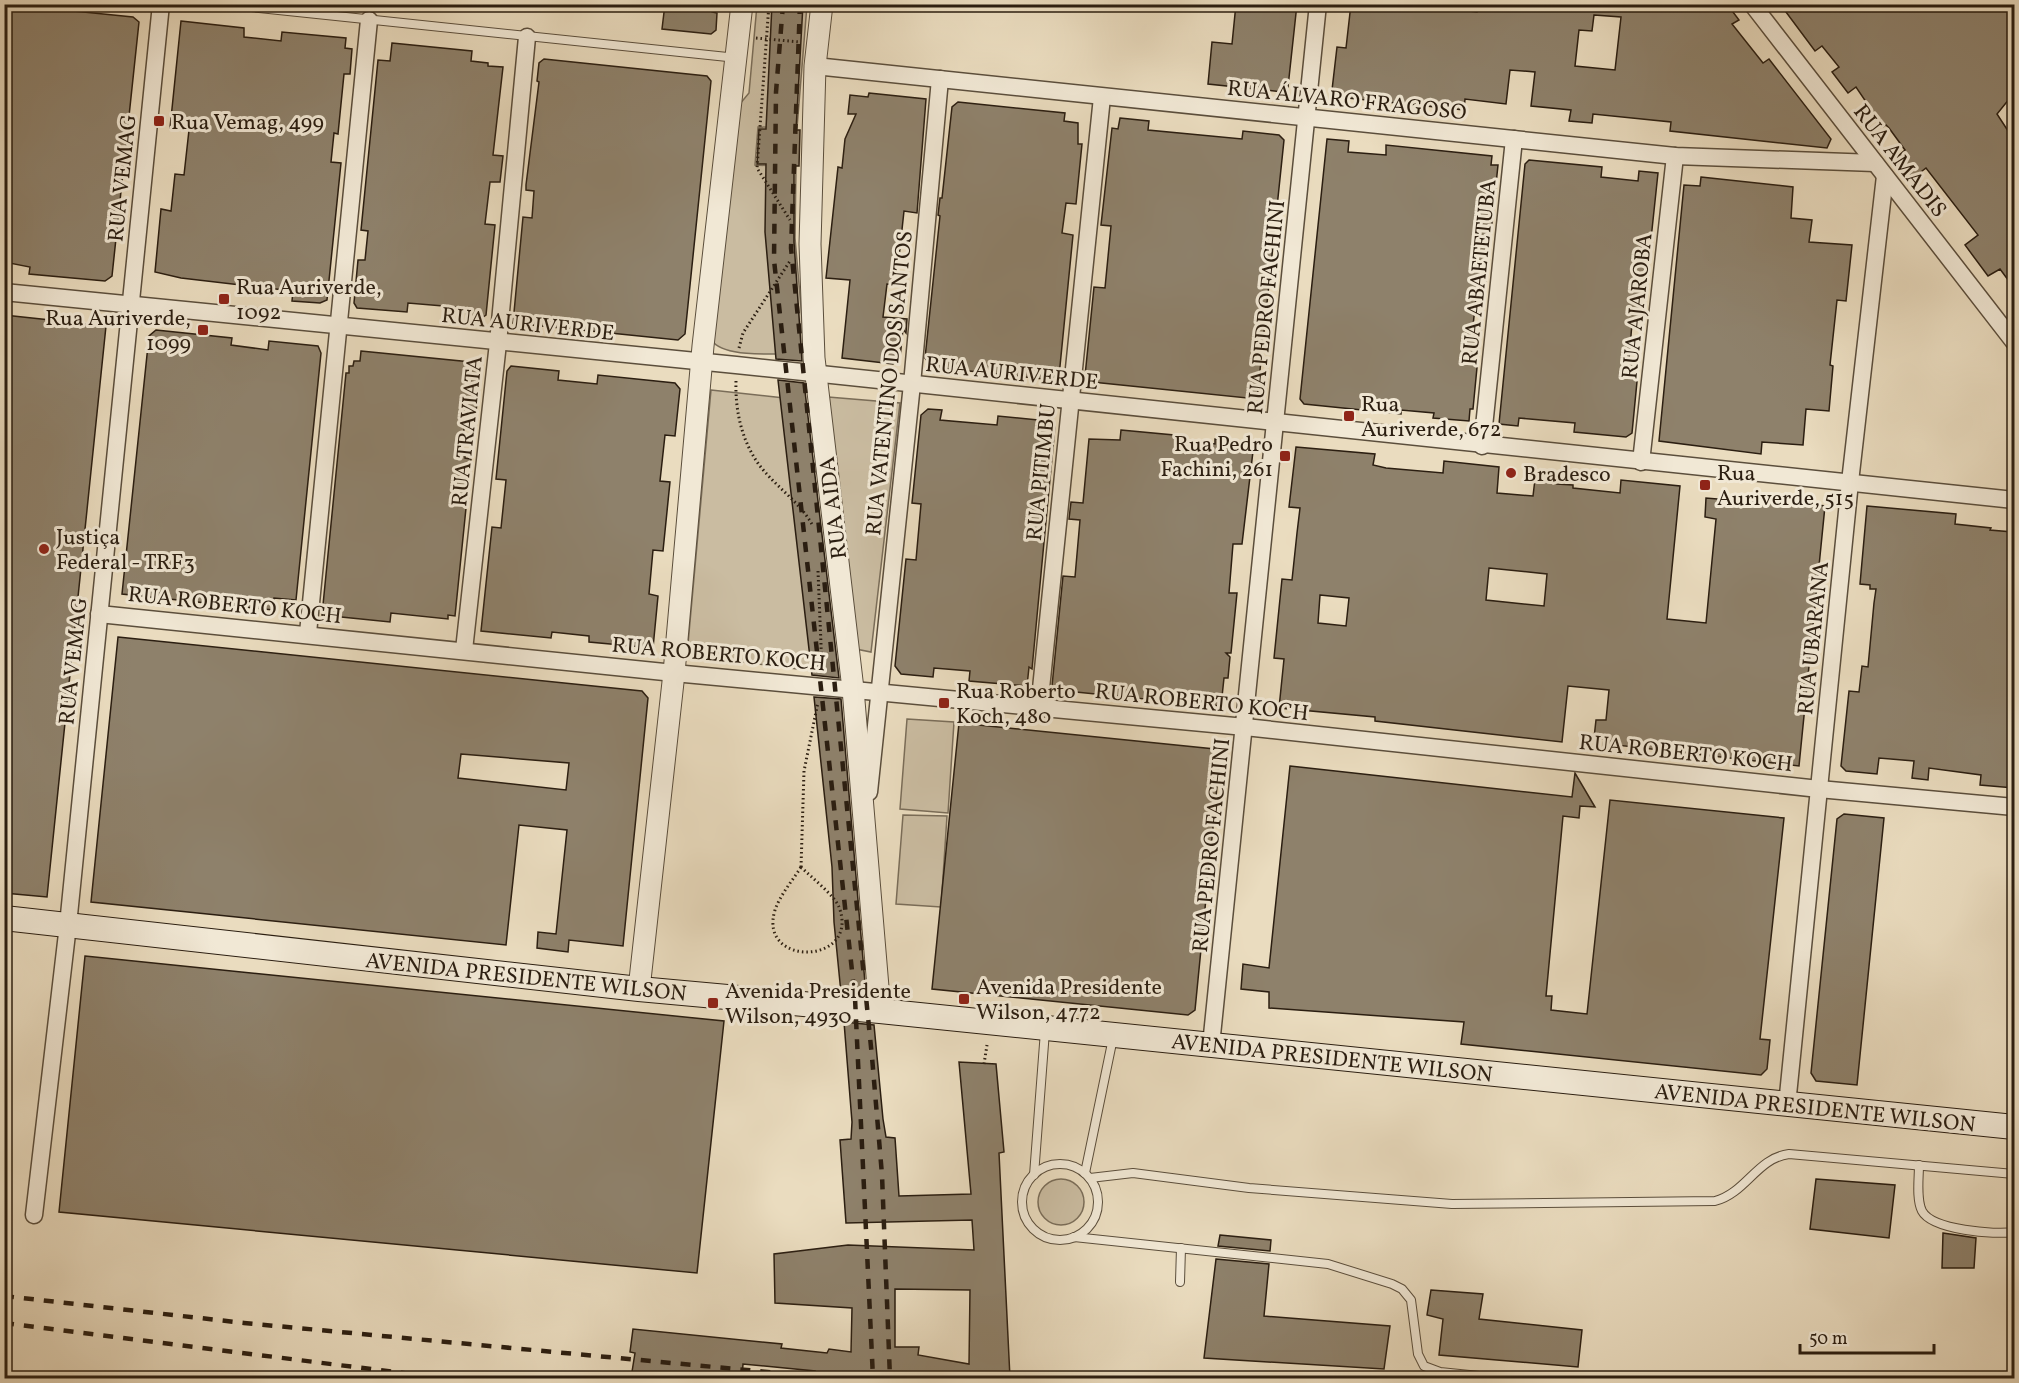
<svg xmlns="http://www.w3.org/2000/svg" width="2019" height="1383" font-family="Vollkorn,serif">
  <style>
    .green { fill: #cabca1; stroke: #7a6d59; stroke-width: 1.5 }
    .building { fill: #8e816b; stroke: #2b1e11; stroke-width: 1.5; fill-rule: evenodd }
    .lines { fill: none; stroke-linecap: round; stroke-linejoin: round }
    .service-casing { stroke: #5b4e3c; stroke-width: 10 }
    .minor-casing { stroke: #5b4e3c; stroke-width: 19 }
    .tertiary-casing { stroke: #5b4e3c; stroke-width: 23 }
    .secondary-casing { stroke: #2b1e11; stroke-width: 26 }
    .path { stroke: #2b1e11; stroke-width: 3; stroke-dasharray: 1.5 3; stroke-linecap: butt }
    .service { stroke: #f1e8d5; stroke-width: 8 }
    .minor { stroke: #f1e8d5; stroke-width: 16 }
    .tertiary { stroke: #f1e8d5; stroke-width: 21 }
    .secondary { stroke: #f1e8d5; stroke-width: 24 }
    .rail { stroke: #2b1e11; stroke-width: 4.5; stroke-dasharray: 10 10; stroke-linecap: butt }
    .poi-dot { fill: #8f2418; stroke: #f1e8d5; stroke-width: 2 }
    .labels { text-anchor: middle; stroke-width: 6; stroke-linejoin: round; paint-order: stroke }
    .street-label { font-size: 22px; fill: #2b1e11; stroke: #f1e8d5 }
    .poi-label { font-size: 22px; fill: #2b1e11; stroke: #f1e8d5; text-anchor: start }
  </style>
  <rect width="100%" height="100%" fill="#eadcbf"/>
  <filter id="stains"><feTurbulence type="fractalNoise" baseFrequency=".00333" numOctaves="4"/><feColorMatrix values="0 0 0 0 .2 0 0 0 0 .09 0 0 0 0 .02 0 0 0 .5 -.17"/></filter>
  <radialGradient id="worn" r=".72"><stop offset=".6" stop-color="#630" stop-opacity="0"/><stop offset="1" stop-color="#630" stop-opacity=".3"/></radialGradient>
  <!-- green -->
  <g class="green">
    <path d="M 757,5 L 807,5 L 797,128 L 758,127 L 755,165 L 796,167 L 795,238 L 805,353 C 783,353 728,359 713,342 L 739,105 L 749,93 Z"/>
    <polygon points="711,390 802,400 828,673 687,655"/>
    <polygon points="828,397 900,403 871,652 856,649"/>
    <polygon points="907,719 954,722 948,813 900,809"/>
    <polygon points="903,815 947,816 941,907 896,904"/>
    <circle cx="1061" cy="1202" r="23"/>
  </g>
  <!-- building -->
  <g class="building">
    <polygon points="4,4 133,17 139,22 112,276 105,281 29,274 30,267 4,262"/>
    <polygon points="665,4 713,4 712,12 717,13 716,30 711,34 662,29"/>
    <polygon points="772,4 803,4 796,130 800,130 799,166 794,166 794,242 802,361 776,359 765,232 766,164 757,164 759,129 766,129"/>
    <polygon points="1236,4 1297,4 1288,87 1283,92 1208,84 1212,42 1232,44"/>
    <path d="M 1351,4 L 1408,4 L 1477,12 L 1478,4 L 1727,4 L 1739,20 L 1732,24 L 1763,63 L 1769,59 L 1831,139 L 1827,148 L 1670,131 L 1671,122 L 1593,114 L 1592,123 L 1569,121 L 1571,110 L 1531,106 L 1535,72 L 1510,70 L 1506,104 L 1465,99 L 1464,110 L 1338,97 L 1332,90 L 1337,47 L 1346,48 ZM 1594,15 L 1621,17 L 1615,70 L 1575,66 L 1579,30 L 1592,31 Z"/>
    <polygon points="1780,4 2014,4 2014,93 1997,114 2014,140 2014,288 2000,269 1988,276 1965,245 1978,235 1926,168 1913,178 1897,157 1905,150 1889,128 1886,125 1883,127 1856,87 1848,93 1832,72 1839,67 1822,46 1815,51"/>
    <polygon points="181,21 244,28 244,37 281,41 282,32 346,38 345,48 352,49 350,74 344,74 338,134 334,133 331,162 341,163 327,300 320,303 292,301 293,291 181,278 155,272 161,209 171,211 175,174 184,175 189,130 170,128"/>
    <polygon points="392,43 472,51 471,61 488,63 488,66 503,67 493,155 503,156 500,182 490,182 485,224 495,225 486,315 480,319 466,318 467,308 408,303 407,312 357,308 354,303 358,260 365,260 368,231 361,230 378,60 390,61"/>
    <polygon points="544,59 707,76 711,81 685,334 678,340 513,323 523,217 532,218 534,191 526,190 526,185 539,82 537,81 539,63"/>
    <polygon points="869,93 926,99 917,213 904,211 896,285 887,284 883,317 907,319 906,333 903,329 900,358 893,364 842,358 850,280 826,278 838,167 842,168 845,139 856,114 848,114 850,95 868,97"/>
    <polygon points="958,102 1065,113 1064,121 1078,123 1078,144 1082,144 1076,204 1066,203 1062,233 1073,235 1059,376 1053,380 932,367 925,358 940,216 938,215 940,198 942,198 952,107"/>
    <polygon points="1120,118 1149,121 1148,130 1242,139 1243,131 1279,135 1284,140 1257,399 1092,382 1085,376 1094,287 1105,288 1111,226 1101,225 1112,128 1118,129"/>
    <polygon points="1327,139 1349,141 1348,152 1386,155 1386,145 1492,156 1491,165 1498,165 1485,289 1477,288 1473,326 1481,326 1473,409 1470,409 1469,421 1433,418 1434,413 1401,410 1401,414 1304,404 1300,399"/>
    <polygon points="1529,160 1602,167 1601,177 1638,181 1639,171 1658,173 1642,324 1632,323 1629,360 1639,361 1632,433 1626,437 1574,432 1575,423 1519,418 1518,426 1499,424 1525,164"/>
    <polygon points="1701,177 1793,187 1791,218 1812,220 1809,242 1852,245 1846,301 1837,300 1830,365 1833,366 1829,411 1806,409 1803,445 1762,442 1761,454 1659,441 1684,185 1700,186"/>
    <polygon points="4,315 106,326 47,897 4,893"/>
    <polygon points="156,330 232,338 231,345 268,350 269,341 318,346 321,353 296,600 274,598 273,610 122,594 149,336"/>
    <polygon points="361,351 481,363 475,422 465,421 461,452 465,452 465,458 471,459 455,616 448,615 448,619 391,613 390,622 322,615 346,373 349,373 349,366 353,366 354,361 360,361"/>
    <polygon points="511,366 559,371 558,380 597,384 598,375 675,383 680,389 675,436 665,435 660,481 670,482 663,551 653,550 649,594 658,596 653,648 589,642 589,636 552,632 551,638 481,631 492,527 501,528 506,480 496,479 507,371"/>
    <polygon points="778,380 804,383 839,678 812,675"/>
    <polygon points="928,409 942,410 940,420 997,425 998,416 1048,421 1055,426 1032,669 1029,667 1027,686 969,681 970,671 934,668 933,677 901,674 895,666 906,559 916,560 921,504 912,503 921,415"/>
    <polygon points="1121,430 1174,435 1174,439 1215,444 1215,439 1254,443 1242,544 1233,544 1229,593 1237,593 1231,653 1226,653 1230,657 1228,678 1224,678 1221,706 1199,704 1200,695 1165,691 1164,698 1146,696 1145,699 1056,690 1052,686 1063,576 1075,577 1080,520 1069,519 1071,502 1083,503 1089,439 1120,440"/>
    <path d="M 1296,447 L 1375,454 L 1373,465 L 1386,468 L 1443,473 L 1444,461 L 1499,467 L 1497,493 L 1533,496 L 1536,471 L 1558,473 L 1557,484 L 1573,485 L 1573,488 L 1620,493 L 1621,480 L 1680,486 L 1667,619 L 1706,623 L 1716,519 L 1705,517 L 1706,498 L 1754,502 L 1755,494 L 1795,498 L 1795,502 L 1825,506 L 1799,766 L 1617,745 L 1617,747 L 1603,746 L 1604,739 L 1594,738 L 1596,720 L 1606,720 L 1609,690 L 1568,686 L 1562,742 L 1375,721 L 1375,717 L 1279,708 L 1284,659 L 1274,658 L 1282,579 L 1292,580 L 1297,533 L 1300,508 L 1289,507 ZM 1489,568 L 1547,574 L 1544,606 L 1486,600 ZM 1320,595 L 1349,598 L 1346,626 L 1318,623 Z"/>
    <polygon points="1867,506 1956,514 1955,524 1991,528 1990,530 2013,532 2014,535 2014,612 2012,612 2008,674 2014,674 2014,788 1980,785 1981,775 1929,768 1928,780 1912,778 1914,761 1879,758 1877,774 1846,771 1841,766 1849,691 1859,692 1862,666 1868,667 1874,603 1876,589 1870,589 1870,585 1860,584"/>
    <path d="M 118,637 L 642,691 L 648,698 L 623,946 L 569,940 L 568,952 L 537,948 L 538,932 L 556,934 L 567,830 L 519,825 L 506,945 L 91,902 ZM 461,754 L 569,763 L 566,790 L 458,778 Z"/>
    <polygon points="814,697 841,699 866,995 841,993 834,922 832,867"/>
    <polygon points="959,723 1215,749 1220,756 1195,1010 1188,1015 932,989"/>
    <polygon points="1290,766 1572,797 1575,773 1595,807 1580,806 1579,818 1563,816 1546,996 1552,996 1551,1010 1587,1014 1610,800 1784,818 1760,1039 1770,1040 1767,1069 1761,1075 1461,1044 1464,1022 1269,1008 1269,992 1241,989 1243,964 1269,968"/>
    <polygon points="1844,814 1884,818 1857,1085 1816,1081 1811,1073 1837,819"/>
    <polygon points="85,956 724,1021 697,1273 59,1212"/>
    <path d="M 844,1022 L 874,1025 L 883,1119 L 886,1137 L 895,1138 L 899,1196 L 971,1194 L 959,1062 L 996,1064 L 1004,1152 L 999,1153 L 1010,1378 L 814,1378 L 815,1371 L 743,1364 L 742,1378 L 631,1378 L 635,1353 L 630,1352 L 633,1329 L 782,1344 L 781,1348 L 827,1353 L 829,1349 L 851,1352 L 852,1308 L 775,1303 L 774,1254 L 848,1245 L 974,1250 L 972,1220 L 846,1223 L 840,1140 L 851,1139 L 852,1122 ZM 895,1289 L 970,1290 L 969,1364 L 918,1355 L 919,1347 L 895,1347 Z"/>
    <polygon points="1816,1179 1895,1185 1889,1238 1810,1229"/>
    <polygon points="1943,1233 1976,1238 1974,1268 1942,1268"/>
    <polygon points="1220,1235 1271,1240 1270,1251 1218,1246"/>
    <polygon points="1216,1259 1269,1264 1264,1316 1390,1326 1384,1369 1204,1358"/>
    <polygon points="1431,1290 1483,1294 1479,1319 1582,1330 1578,1367 1439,1355 1443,1319 1427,1315"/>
  </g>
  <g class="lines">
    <defs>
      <g id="service">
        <polyline points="222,4 737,58"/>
        <circle cx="1060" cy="1202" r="38"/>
        <path d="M 1919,1165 C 1919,1178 1916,1199 1922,1211 C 1932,1230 1995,1235 2014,1232"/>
        <polyline points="1085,1173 1113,1038"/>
        <polyline points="1034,1175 1045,1031"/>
        <path d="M 1090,1178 L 1133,1173 L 1249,1188 L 1452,1204 L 1715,1201 C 1746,1193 1757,1158 1789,1154 L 2014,1174"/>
        <polyline points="1074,1237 1328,1264 1392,1284 1402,1289 1411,1300 1418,1354 1424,1366 1440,1372 1499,1378"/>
        <polyline points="1180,1282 1181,1248"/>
      </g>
      <g id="minor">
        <polyline points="1752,4 2014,342"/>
        <polyline points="815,66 1675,156 1875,163"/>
        <polyline points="4,292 736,365 2014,500"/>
        <polyline points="1482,446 1514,139"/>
        <polyline points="1641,462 1675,156"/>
        <polyline points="99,614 674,673 1245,727 1819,789 2014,807"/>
        <polyline points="308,633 369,20"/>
        <polyline points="464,650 498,343 527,37"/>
        <polyline points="1039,708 1102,97"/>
        <polyline points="869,792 912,384 940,79"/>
        <polyline points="1211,1045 1318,4"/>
        <polyline points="1787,1105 1850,482 1885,176"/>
        <polyline points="34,1215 68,925 161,4"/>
      </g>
      <g id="tertiary">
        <polyline points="822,4 815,66 810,244 814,358 853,689 880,1011"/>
        <polyline points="639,989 674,673 703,346 742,4"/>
      </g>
      <polyline id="secondary" points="4,918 639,989 880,1011 2014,1127"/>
    </defs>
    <!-- service casing -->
    <use href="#service" class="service-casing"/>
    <!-- minor casing -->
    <use href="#minor" class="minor-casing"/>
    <!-- tertiary casing -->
    <use href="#tertiary" class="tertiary-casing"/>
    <!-- secondary casing -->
    <use href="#secondary" class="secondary-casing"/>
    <!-- path -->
    <g class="path">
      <polyline points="769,4 757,168 790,220"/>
      <polyline points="756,38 800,42"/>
      <polyline points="739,348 743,333 790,261"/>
      <path d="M 736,381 C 735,411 742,442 760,466 C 777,488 800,502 813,526"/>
      <polyline points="818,571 822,669"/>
      <polyline points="801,867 804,771 818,702"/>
      <path d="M 801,867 C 811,877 835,896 839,907 C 861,965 757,968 775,910 C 780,895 793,880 801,867 Z"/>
      <polyline points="984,1064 987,1045"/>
    </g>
    <!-- service -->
    <use href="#service" class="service"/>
    <!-- minor -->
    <use href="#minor" class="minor"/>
    <!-- tertiary -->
    <use href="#tertiary" class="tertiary"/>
    <!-- secondary -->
    <use href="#secondary" class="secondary"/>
    <!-- rail -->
    <g class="rail">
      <polyline points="783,4 776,92 774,260 855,998 873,1378"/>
      <polyline points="800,4 791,248 872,1057 882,1175 890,1378"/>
      <polyline points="4,1296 244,1323 832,1378"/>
      <polyline points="4,1323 442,1378"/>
    </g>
  </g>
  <!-- markers -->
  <g class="poi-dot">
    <rect x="153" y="115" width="12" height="12" rx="3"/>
    <rect x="218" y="293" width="12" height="12" rx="3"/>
    <rect x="197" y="324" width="12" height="12" rx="3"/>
    <rect x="1343" y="410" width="12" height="12" rx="3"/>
    <rect x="1279" y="450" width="12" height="12" rx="3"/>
    <circle cx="1511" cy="473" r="6"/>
    <rect x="1699" y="479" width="12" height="12" rx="3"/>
    <circle cx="44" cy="549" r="6"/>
    <rect x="938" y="697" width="12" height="12" rx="3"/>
    <rect x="958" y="993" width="12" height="12" rx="3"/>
    <rect x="707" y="997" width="12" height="12" rx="3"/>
  </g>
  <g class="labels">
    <!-- street labels -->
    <g class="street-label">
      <text transform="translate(1347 99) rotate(6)" y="8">RUA ÁLVARO FRAGOSO</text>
      <text transform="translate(1901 160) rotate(52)" y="8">RUA AMADIS</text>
      <text transform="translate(121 178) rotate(-84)" y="8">RUA VEMAG</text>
      <text transform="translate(1478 272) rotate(-84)" y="8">RUA ABAETETUBA</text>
      <text transform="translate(1636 306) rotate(-84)" y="8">RUA AJAROBA</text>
      <text transform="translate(1265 307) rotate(-84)" y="8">RUA PEDRO FACHINI</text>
      <text transform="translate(528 323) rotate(6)" y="8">RUA AURIVERDE</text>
      <text transform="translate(1012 372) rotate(6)" y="8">RUA AURIVERDE</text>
      <text transform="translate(888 383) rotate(-84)" y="8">RUA VATENTINO DOS SANTOS</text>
      <text transform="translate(466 431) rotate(-84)" y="8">RUA TRAVIATA</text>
      <text transform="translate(1040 472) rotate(-84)" y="8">RUA PITIMBU</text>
      <text transform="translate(832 508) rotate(-97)" y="8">RUA AIDA</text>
      <text transform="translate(235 604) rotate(6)" y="8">RUA ROBERTO KOCH</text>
      <text transform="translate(1812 638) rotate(-84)" y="8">RUA UBARANA</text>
      <text transform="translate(719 653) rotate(5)" y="8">RUA ROBERTO KOCH</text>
      <text transform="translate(72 661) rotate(-84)" y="8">RUA VEMAG</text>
      <text transform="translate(1202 701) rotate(6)" y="8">RUA ROBERTO KOCH</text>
      <text transform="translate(1686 752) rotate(6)" y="8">RUA ROBERTO KOCH</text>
      <text transform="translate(1210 845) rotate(-84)" y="8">RUA PEDRO FACHINI</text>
      <text transform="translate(526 976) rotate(6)" y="8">AVENIDA PRESIDENTE WILSON</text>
      <text transform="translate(1332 1057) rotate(6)" y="8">AVENIDA PRESIDENTE WILSON</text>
      <text transform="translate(1815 1107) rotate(6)" y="8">AVENIDA PRESIDENTE WILSON</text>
    </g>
    <!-- poi labels -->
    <g class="poi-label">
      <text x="171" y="129">Rua Vemag, 499</text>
      <text x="236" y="294">Rua Auriverde,<tspan x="236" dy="25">1092</tspan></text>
      <text x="191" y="325" text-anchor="end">Rua Auriverde,<tspan x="191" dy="25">1099</tspan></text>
      <text x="1361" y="411">Rua<tspan x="1361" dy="25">Auriverde, 672</tspan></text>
      <text x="1273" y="451" text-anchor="end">Rua Pedro<tspan x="1273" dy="25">Fachini, 261</tspan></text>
      <text x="1717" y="480">Rua<tspan x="1717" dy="25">Auriverde, 515</tspan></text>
      <text x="1523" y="481">Bradesco</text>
      <text x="56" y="544">Justiça<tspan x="56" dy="25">Federal - TRF3</tspan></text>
      <text x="956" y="698">Rua Roberto<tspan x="956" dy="25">Koch, 480</tspan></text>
      <text x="976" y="994">Avenida Presidente<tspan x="976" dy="25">Wilson, 4772</tspan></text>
      <text x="725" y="998">Avenida Presidente<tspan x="725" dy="25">Wilson, 4930</tspan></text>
    </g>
  </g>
  <!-- margin -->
  <rect width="2019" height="1383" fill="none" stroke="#eadcbf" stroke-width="24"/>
  <rect x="6" y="6" width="2007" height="1371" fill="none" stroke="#2b1e11" stroke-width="3"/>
  <rect x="12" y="12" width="1995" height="1359" fill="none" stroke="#2b1e11" stroke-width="1.5"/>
  <!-- scale -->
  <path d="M1800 1344v9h134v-9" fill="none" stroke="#2b1e11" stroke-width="3"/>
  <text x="1809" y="1344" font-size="18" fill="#2b1e11" stroke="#f1e8d5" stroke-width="4.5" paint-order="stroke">50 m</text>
  <rect width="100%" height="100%" filter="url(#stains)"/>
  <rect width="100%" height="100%" fill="url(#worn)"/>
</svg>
